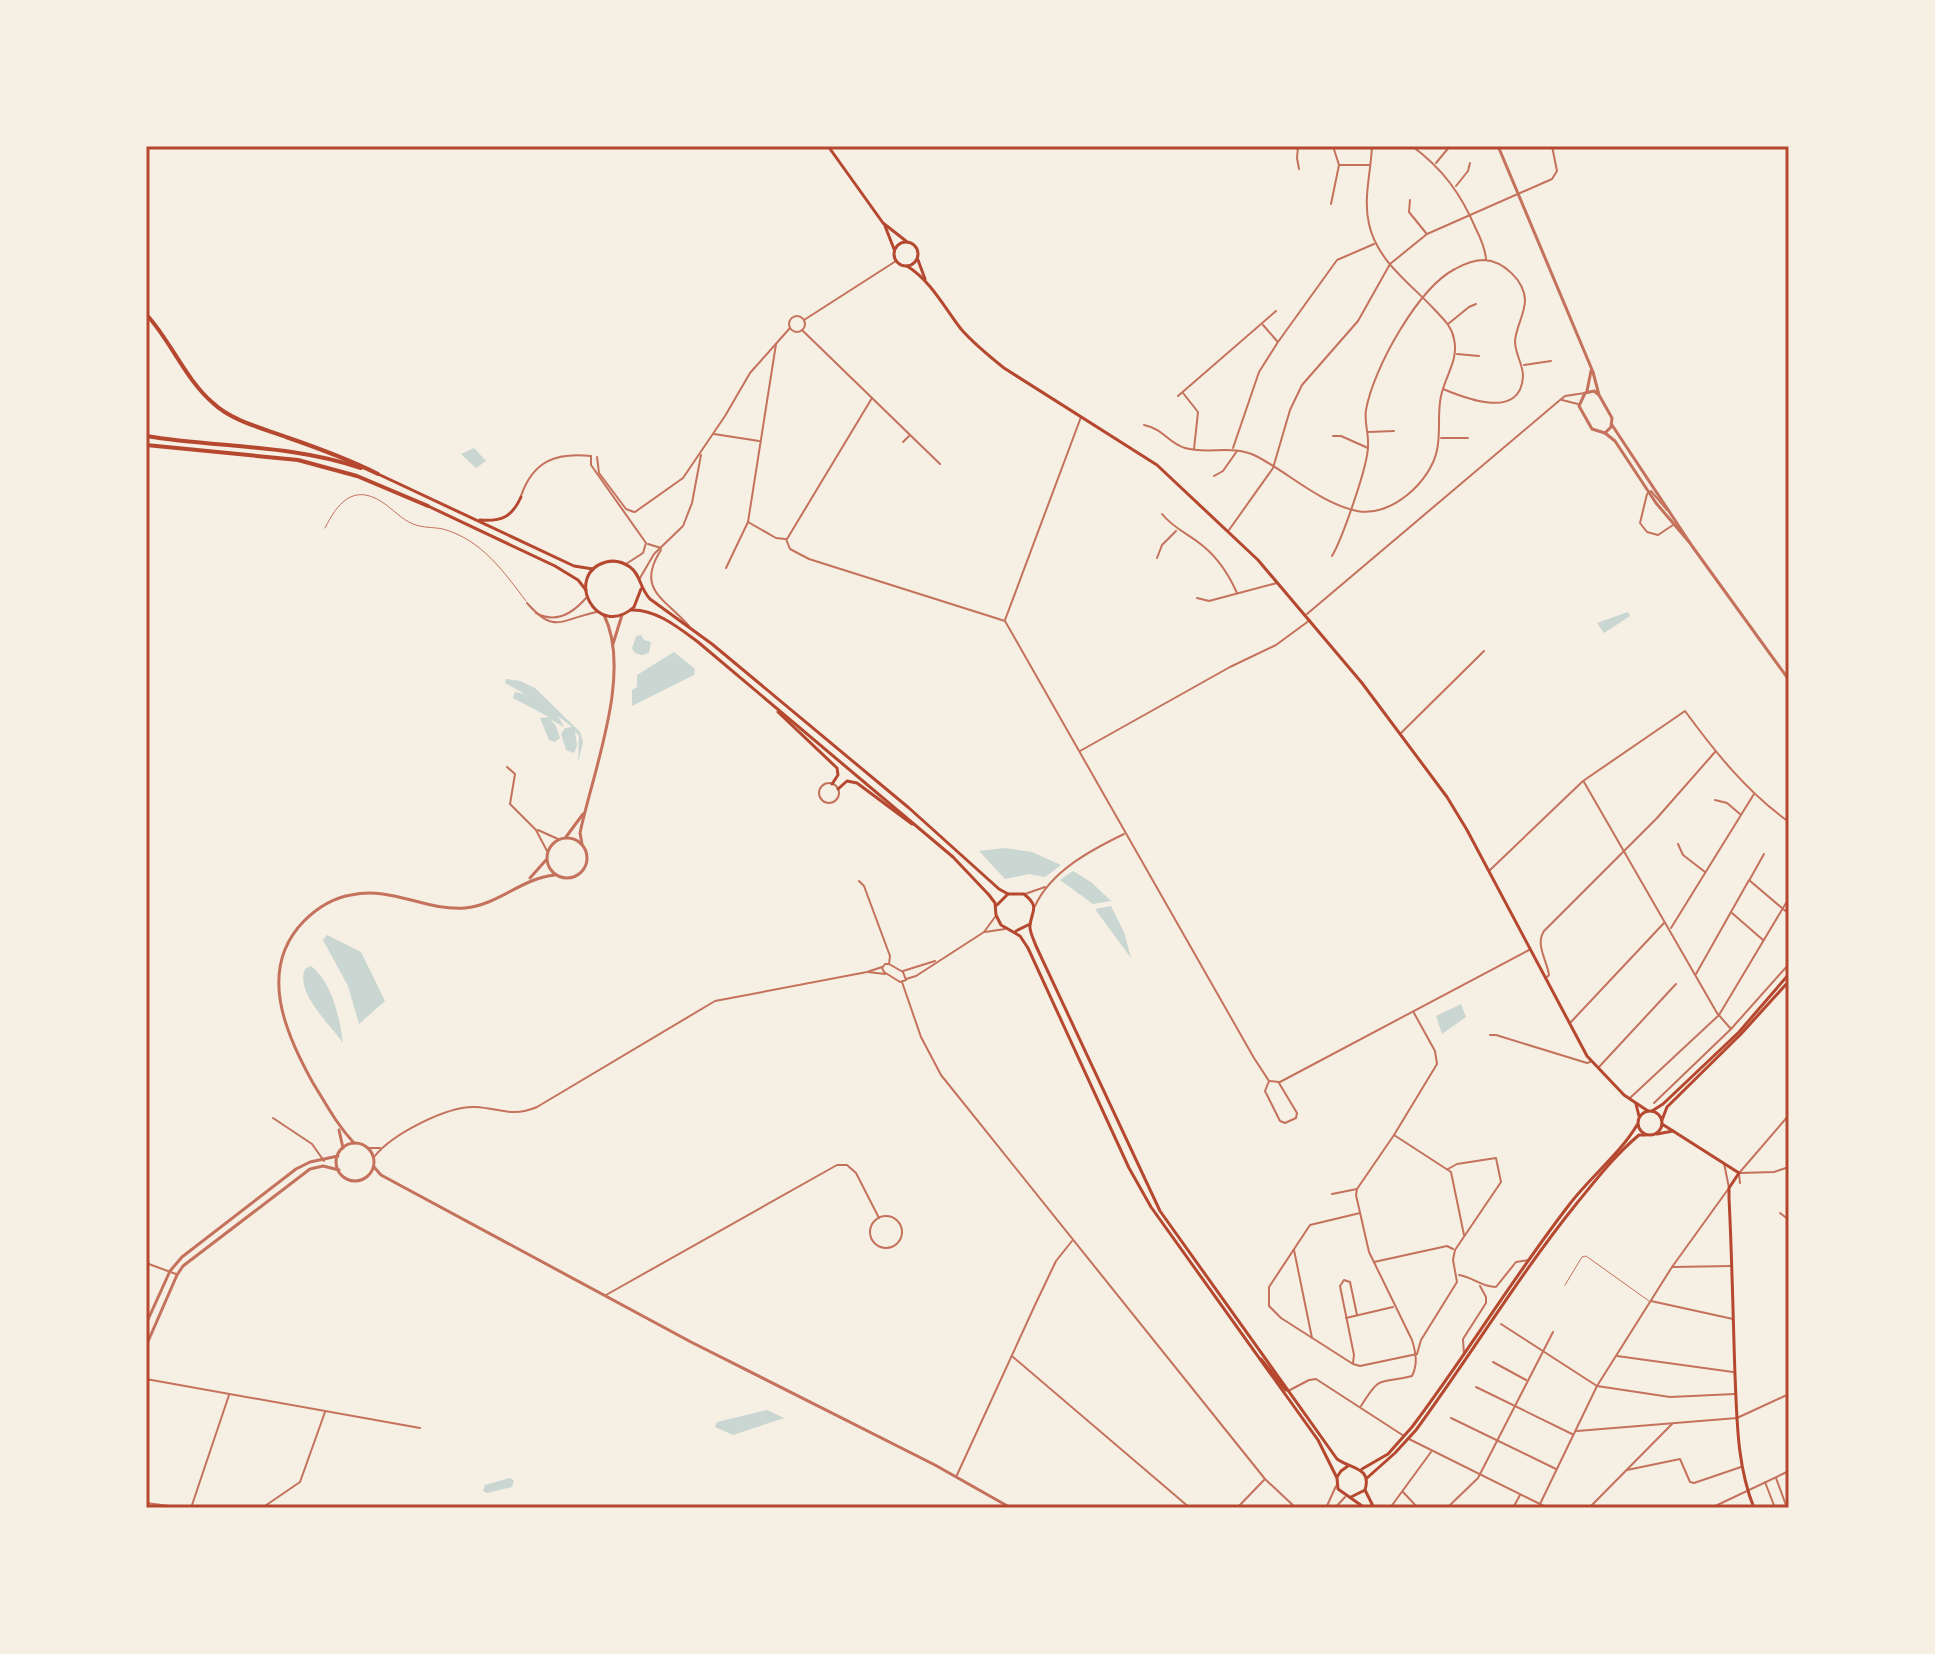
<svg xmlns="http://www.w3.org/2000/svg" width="1935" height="1654" font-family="'Zilla Slab',serif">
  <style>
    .water { fill: #c9d6d2 }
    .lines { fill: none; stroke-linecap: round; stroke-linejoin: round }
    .service { stroke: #c5725c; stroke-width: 1 }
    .minor { stroke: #c5725c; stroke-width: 2 }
    .tertiary { stroke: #c5725c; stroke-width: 3 }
    .secondary { stroke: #b5482f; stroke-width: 3 }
    .primary { stroke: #b5482f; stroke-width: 3 }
    .trunk { stroke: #b5482f; stroke-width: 4 }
    .motorway { stroke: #b5482f; stroke-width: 4 }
    .neatline { fill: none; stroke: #b5482f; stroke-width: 3 }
  </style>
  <rect width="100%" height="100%" fill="#f6efe4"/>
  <!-- water -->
  <g class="water">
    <polygon points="474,448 486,461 476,468 461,454"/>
    <polygon points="1628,612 1630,616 1604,633 1597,623"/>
    <polygon points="641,635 644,640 651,642 649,653 642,655 635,653 632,648 636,636"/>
    <polygon points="674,652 695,669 694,675 632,706 632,690 637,687 637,675"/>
    <polygon points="506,679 520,681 535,688 580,732 583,742 578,762 579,736 575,731 577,746 574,753 566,750 561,734 565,728 572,727 558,716 564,727 550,719 556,726 560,738 555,742 549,740 540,718 549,717 513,698 515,692 525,694 505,683"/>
    <polygon points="1005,848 1032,852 1061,865 1045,877 1029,874 1005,879 979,851"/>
    <polygon points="1073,871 1091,882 1111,901 1093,904 1060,880"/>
    <polygon points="1111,906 1124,932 1131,958 1095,909"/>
    <polygon points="327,935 361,952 385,1001 359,1024 348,986 323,940"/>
    <path d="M 311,966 C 333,984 339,1016 343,1043 C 330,1024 295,993 305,969 Z"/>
    <polygon points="1461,1004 1466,1017 1442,1034 1436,1016"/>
    <polygon points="767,1410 784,1418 733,1435 715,1427 717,1422"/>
    <polygon points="510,1478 514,1481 512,1487 487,1493 483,1491 485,1485"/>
  </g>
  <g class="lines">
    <!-- service -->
    <g class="service">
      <path d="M 325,528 C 337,504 353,483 382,502 C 393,509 401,519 413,524 C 423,528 433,527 443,529 C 482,540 503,571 526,601"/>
      <polyline points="1565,1285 1582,1257 1586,1256 1649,1301"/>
    </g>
    <!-- minor -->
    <g class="minor">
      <polyline points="1298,146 1297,158 1299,169"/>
      <path d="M 1412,146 C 1443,169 1461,194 1476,229 C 1481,239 1485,248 1486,259"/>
      <polyline points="1436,163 1450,146"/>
      <polyline points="1340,165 1370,165"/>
      <polyline points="1456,186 1468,171 1470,163"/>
      <polyline points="1410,200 1409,212 1426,233"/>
      <polyline points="1331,204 1339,165 1333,146"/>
      <circle cx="797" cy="324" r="8"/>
      <polyline points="804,320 896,261"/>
      <polyline points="1448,324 1469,307 1476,304"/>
      <polyline points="1263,325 1277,341"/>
      <polyline points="802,330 940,464"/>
      <polyline points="1457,354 1479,356"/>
      <polyline points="1524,365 1551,361"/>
      <polyline points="1183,393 1198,412 1194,449"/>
      <polyline points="1178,396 1276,311"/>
      <polyline points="1562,400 1578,404"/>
      <path d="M 1144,425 C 1164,429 1168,443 1185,448 C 1208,455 1233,444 1256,456 C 1289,473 1320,503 1357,511 C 1391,518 1431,481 1437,450 C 1441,432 1437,414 1441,396 C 1445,376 1459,360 1454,339 C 1452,326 1442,318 1434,309 C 1410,283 1377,261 1369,224 C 1363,199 1371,172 1372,146"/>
      <polyline points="1368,432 1394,431"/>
      <polyline points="714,434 759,441"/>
      <polyline points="1333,436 1341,436 1368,448"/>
      <polyline points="1441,438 1468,438"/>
      <polyline points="903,442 909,436"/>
      <polyline points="1233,448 1259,372 1278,342 1337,260 1374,244"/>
      <polyline points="597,457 599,473 626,509 634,512"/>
      <polyline points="1214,476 1223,471 1237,451"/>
      <path d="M 521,496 C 533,461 556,452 591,456 L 591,465 L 646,543 L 643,553 L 626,564"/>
      <polyline points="1667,510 1651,491 1647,494 1640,523 1647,532 1658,535 1673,525"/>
      <polyline points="635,512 683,478 725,416 750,373 790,328"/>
      <path d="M 1162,514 C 1174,529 1189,534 1203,546 C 1219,559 1229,575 1237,593"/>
      <polyline points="748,522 776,538 785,539"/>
      <polyline points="1229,530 1273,468 1290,410 1302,385 1358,321 1390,264 1427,234 1552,179 1557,171 1552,146"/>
      <polyline points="786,539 790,549 809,559 1005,621 1254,1058 1269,1081 1279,1082"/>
      <polyline points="787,539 872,398"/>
      <polyline points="648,544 661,548"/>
      <path d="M 661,550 C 635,590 666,599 689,626"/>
      <path d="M 1332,556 C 1342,539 1368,466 1368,446 C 1369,434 1364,422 1366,410 C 1373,369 1418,288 1455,269 C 1464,264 1474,260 1484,260 C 1503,261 1524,280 1525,300 C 1525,314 1516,327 1515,341 C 1515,354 1523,364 1523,376 C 1521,420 1467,399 1443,389"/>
      <polyline points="1157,558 1162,545 1176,531"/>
      <polyline points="726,568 748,522 776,344"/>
      <polyline points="640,578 654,554 683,526 692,503 701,455"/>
      <polyline points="1197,598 1209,601 1277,583"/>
      <path d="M 527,603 C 555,635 561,619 597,612"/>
      <path d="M 536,613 C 556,624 573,613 586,598"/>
      <polyline points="1307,614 1560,400 1565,396 1585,393"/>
      <polyline points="1005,620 1081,417"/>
      <polyline points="1400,734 1484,651"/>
      <polyline points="1080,751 1230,667 1276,645 1310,620"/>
      <polyline points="507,767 515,774 510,804 536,830 547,851"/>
      <polyline points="1584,782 1717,1013 1731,1029"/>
      <circle cx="829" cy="793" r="10"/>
      <polyline points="1715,800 1727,803 1740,814"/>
      <polyline points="538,830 558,839"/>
      <polyline points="1678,844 1683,855 1705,872"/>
      <path d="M 1490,870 L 1583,781 L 1685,711 C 1715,752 1747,792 1789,822"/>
      <polyline points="1750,879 1764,854"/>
      <polyline points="859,881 864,886 890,956 889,964"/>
      <polyline points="1025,894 1045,887"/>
      <path d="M 1035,906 C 1051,871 1091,850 1124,834"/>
      <polyline points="1732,913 1763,940"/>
      <polyline points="1671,928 1754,794"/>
      <polyline points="985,932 1005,929"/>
      <polygon points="885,964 889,964 903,972 906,980 900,982 884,972 882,968"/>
      <polyline points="903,971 935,961"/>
      <polyline points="868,972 885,974"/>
      <polyline points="1696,974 1749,880 1789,914"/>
      <path d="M 1547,977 L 1549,975 C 1547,960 1535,945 1544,931 L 1657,818 L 1715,752"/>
      <polyline points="906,979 916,976 984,932 995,917"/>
      <polyline points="902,982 921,1037 941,1075 1265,1479 1296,1508"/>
      <polyline points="1570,1023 1664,923"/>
      <polyline points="1490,1035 1496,1035 1587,1063 1590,1062"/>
      <polyline points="1598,1068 1676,984"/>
      <polyline points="1269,1081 1265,1091 1280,1121 1285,1123 1296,1118 1297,1113 1279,1083"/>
      <polyline points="1280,1082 1529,950"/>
      <polyline points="1630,1098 1719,1015 1789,898"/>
      <polyline points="1654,1103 1731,1029 1789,964"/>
      <polyline points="273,1118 312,1144 324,1161"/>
      <polyline points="1394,1135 1451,1172 1464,1235"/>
      <polyline points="368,1148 380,1148"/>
      <path d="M 374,1157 C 391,1135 446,1106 475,1107 C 500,1108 511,1118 537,1107 L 715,1001 L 867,972 L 882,967"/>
      <polyline points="1740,1172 1789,1115"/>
      <polyline points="1740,1173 1774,1172 1789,1167"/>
      <polyline points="1739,1174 1740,1183"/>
      <path d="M 1357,1189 L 1356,1195 L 1369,1252 L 1412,1340 C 1416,1353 1418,1364 1412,1376 C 1379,1385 1382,1372 1361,1406"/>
      <polyline points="1332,1194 1357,1189 1394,1135 1437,1064 1435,1051 1414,1013"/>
      <polyline points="1360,1213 1310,1225 1269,1287 1269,1306 1281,1318 1353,1364 1360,1366 1417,1354"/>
      <polyline points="1780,1213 1789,1220"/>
      <circle cx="886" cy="1232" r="16"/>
      <polyline points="1294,1250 1312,1338"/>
      <polyline points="1374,1262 1447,1246 1453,1249"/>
      <polyline points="146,1263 176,1274"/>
      <polyline points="1673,1267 1731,1266"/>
      <path d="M 1459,1275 C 1473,1277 1481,1287 1496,1287 L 1516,1262 L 1529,1260"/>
      <polyline points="606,1295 837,1165 847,1165 856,1173 879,1218"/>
      <polyline points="1651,1301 1733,1319"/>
      <polyline points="1346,1318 1393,1307"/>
      <polyline points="1501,1324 1597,1386 1670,1397 1735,1394"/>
      <polyline points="1417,1354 1421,1340 1457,1282 1453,1260 1455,1250 1501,1182 1496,1158 1457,1164 1448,1169"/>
      <polyline points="1464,1355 1463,1339 1486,1303 1486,1297 1480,1286"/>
      <polyline points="1617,1356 1733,1372"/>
      <polyline points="1013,1357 1190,1508"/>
      <polyline points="1493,1362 1526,1380"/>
      <polyline points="1353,1363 1354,1355 1340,1286 1344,1280 1350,1282 1357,1315"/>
      <polyline points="146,1379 420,1428"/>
      <polyline points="1476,1387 1572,1434"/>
      <polyline points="1290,1390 1309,1380 1316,1379 1404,1436"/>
      <polyline points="1451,1418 1556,1469"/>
      <polyline points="1577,1431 1737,1418 1789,1394"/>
      <polyline points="1409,1439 1548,1508"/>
      <polyline points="1627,1470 1680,1459 1690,1482 1694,1483 1741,1467"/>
      <polyline points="957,1475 1035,1305 1056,1261 1072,1241"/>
      <polyline points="1776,1478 1787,1508"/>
      <polyline points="1765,1482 1775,1508"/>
      <polyline points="1403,1492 1418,1508"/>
      <polyline points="146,1503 185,1508"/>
      <polyline points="1540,1504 1597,1386 1672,1267 1729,1188 1724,1163"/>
      <polyline points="191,1508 229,1395"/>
      <polyline points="262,1508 300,1482 325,1412"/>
      <polyline points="1237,1508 1264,1480"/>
      <polyline points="1326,1508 1336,1486"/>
      <polyline points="1335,1508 1345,1497"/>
      <polyline points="1390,1508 1431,1452"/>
      <polyline points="1447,1508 1478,1478 1553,1332"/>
      <polyline points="1513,1508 1520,1495"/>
      <polyline points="1589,1508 1672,1424"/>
      <polyline points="1711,1508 1789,1471"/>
    </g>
    <!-- tertiary -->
    <g class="tertiary">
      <polyline points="1498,146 1593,372 1599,395 1612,418 1611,427 1605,433 1592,429 1579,406 1585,393 1594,391 1599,395"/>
      <polyline points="1587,391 1591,371"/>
      <polyline points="1612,425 1692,546 1789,680"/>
      <polyline points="1605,433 1615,441 1656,503 1690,543"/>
      <polyline points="613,644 622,615"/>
      <polyline points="566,837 583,814"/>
      <circle cx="567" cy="858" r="20"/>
      <path d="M 582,844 L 580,833 C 592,774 633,673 604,615"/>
      <polyline points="530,878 546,860"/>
      <polyline points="339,1130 343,1148"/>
      <path d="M 354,1143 C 337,1125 326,1104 313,1083 C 285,1033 257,969 304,921 C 317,908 333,898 351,895 C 391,886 425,911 465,908 C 498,905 522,878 555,875"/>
      <circle cx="355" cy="1162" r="19"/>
      <polyline points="374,1167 381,1175 691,1342 935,1465 1011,1508"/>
      <polyline points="146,1324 170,1271 182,1257 296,1169 310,1162 338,1156"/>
      <polyline points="146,1346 177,1275 183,1266 310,1169 323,1166 339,1170"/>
    </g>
    <!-- secondary -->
    <g class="secondary">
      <polyline points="828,146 883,223 906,241"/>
      <polyline points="885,226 894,249"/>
      <circle cx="906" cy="254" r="12"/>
      <polyline points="918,260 925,279"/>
      <path d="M 907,266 C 931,281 944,307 961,329 C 974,344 989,356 1004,368 L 1157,465 L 1258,560 L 1362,683 L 1447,797 L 1467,830 L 1587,1056 L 1624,1095 L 1648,1111"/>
      <polyline points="1636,1104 1639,1116"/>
      <path d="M 1662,1124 L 1739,1173 L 1729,1188 L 1729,1198 C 1732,1257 1733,1316 1735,1375 C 1737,1420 1737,1466 1754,1508"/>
      <polyline points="1657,1134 1673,1131"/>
    </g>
    <!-- primary -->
    <g class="primary">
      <polyline points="378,474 574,566 593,569"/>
      <polyline points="428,506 555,566 578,580 586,590"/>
      <path d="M 480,520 C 501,522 512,517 521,497"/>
      <path d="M 641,589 L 634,607 C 596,641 563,574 606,562 C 614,560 623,562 630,567 C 641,575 639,587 650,599 L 712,644 L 909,808 L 999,889 L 1008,894 L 1024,894 C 1040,907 1032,910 1030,925 C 1029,931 1034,940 1036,946 L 1160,1211 L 1337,1459 C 1351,1469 1372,1467 1365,1490 L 1351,1497"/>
      <path d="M 631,610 C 656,609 679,628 698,642 L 953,857 L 989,895 L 995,903 L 996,915 L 1001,925 L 1020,936 L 1028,948 L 1129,1168 L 1151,1207 L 1318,1440 L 1337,1478 L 1338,1489 L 1365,1508"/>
      <polyline points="778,712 837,768 838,775 832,784"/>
      <polyline points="838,789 847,781 857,783 912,824"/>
      <polyline points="997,905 1008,894"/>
      <polyline points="1016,931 1030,924"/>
      <circle cx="1650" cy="1123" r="12"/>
      <polyline points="1652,1111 1663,1104 1739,1032 1789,974"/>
      <polyline points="1662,1120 1667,1107 1741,1034 1789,981"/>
      <polyline points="1261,1359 1286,1390"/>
      <path d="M 1362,1469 L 1388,1454 L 1412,1427 C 1467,1354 1514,1276 1569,1205 C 1590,1177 1620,1154 1637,1125"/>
      <polyline points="1337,1477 1341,1471 1348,1466"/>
      <path d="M 1367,1478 L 1395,1453 L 1416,1430 C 1471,1355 1519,1275 1577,1203 C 1596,1180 1615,1155 1639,1135 L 1646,1135"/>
      <polyline points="1365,1490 1374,1508"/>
    </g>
    <!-- trunk -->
    <g class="trunk">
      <path d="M 146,436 C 218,448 291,444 361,468"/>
      <polyline points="146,445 298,460 357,476 428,506"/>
    </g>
    <!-- motorway -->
    <g class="motorway">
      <path d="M 146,314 C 171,341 185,379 213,403 C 232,421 262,428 286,437 C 318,448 348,459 378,474"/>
      <polyline points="146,340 146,358"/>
    </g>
  </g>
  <!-- border -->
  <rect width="1935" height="1654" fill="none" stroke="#f6efe4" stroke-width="296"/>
  <rect x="148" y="148" width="1639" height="1358" class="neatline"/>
</svg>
